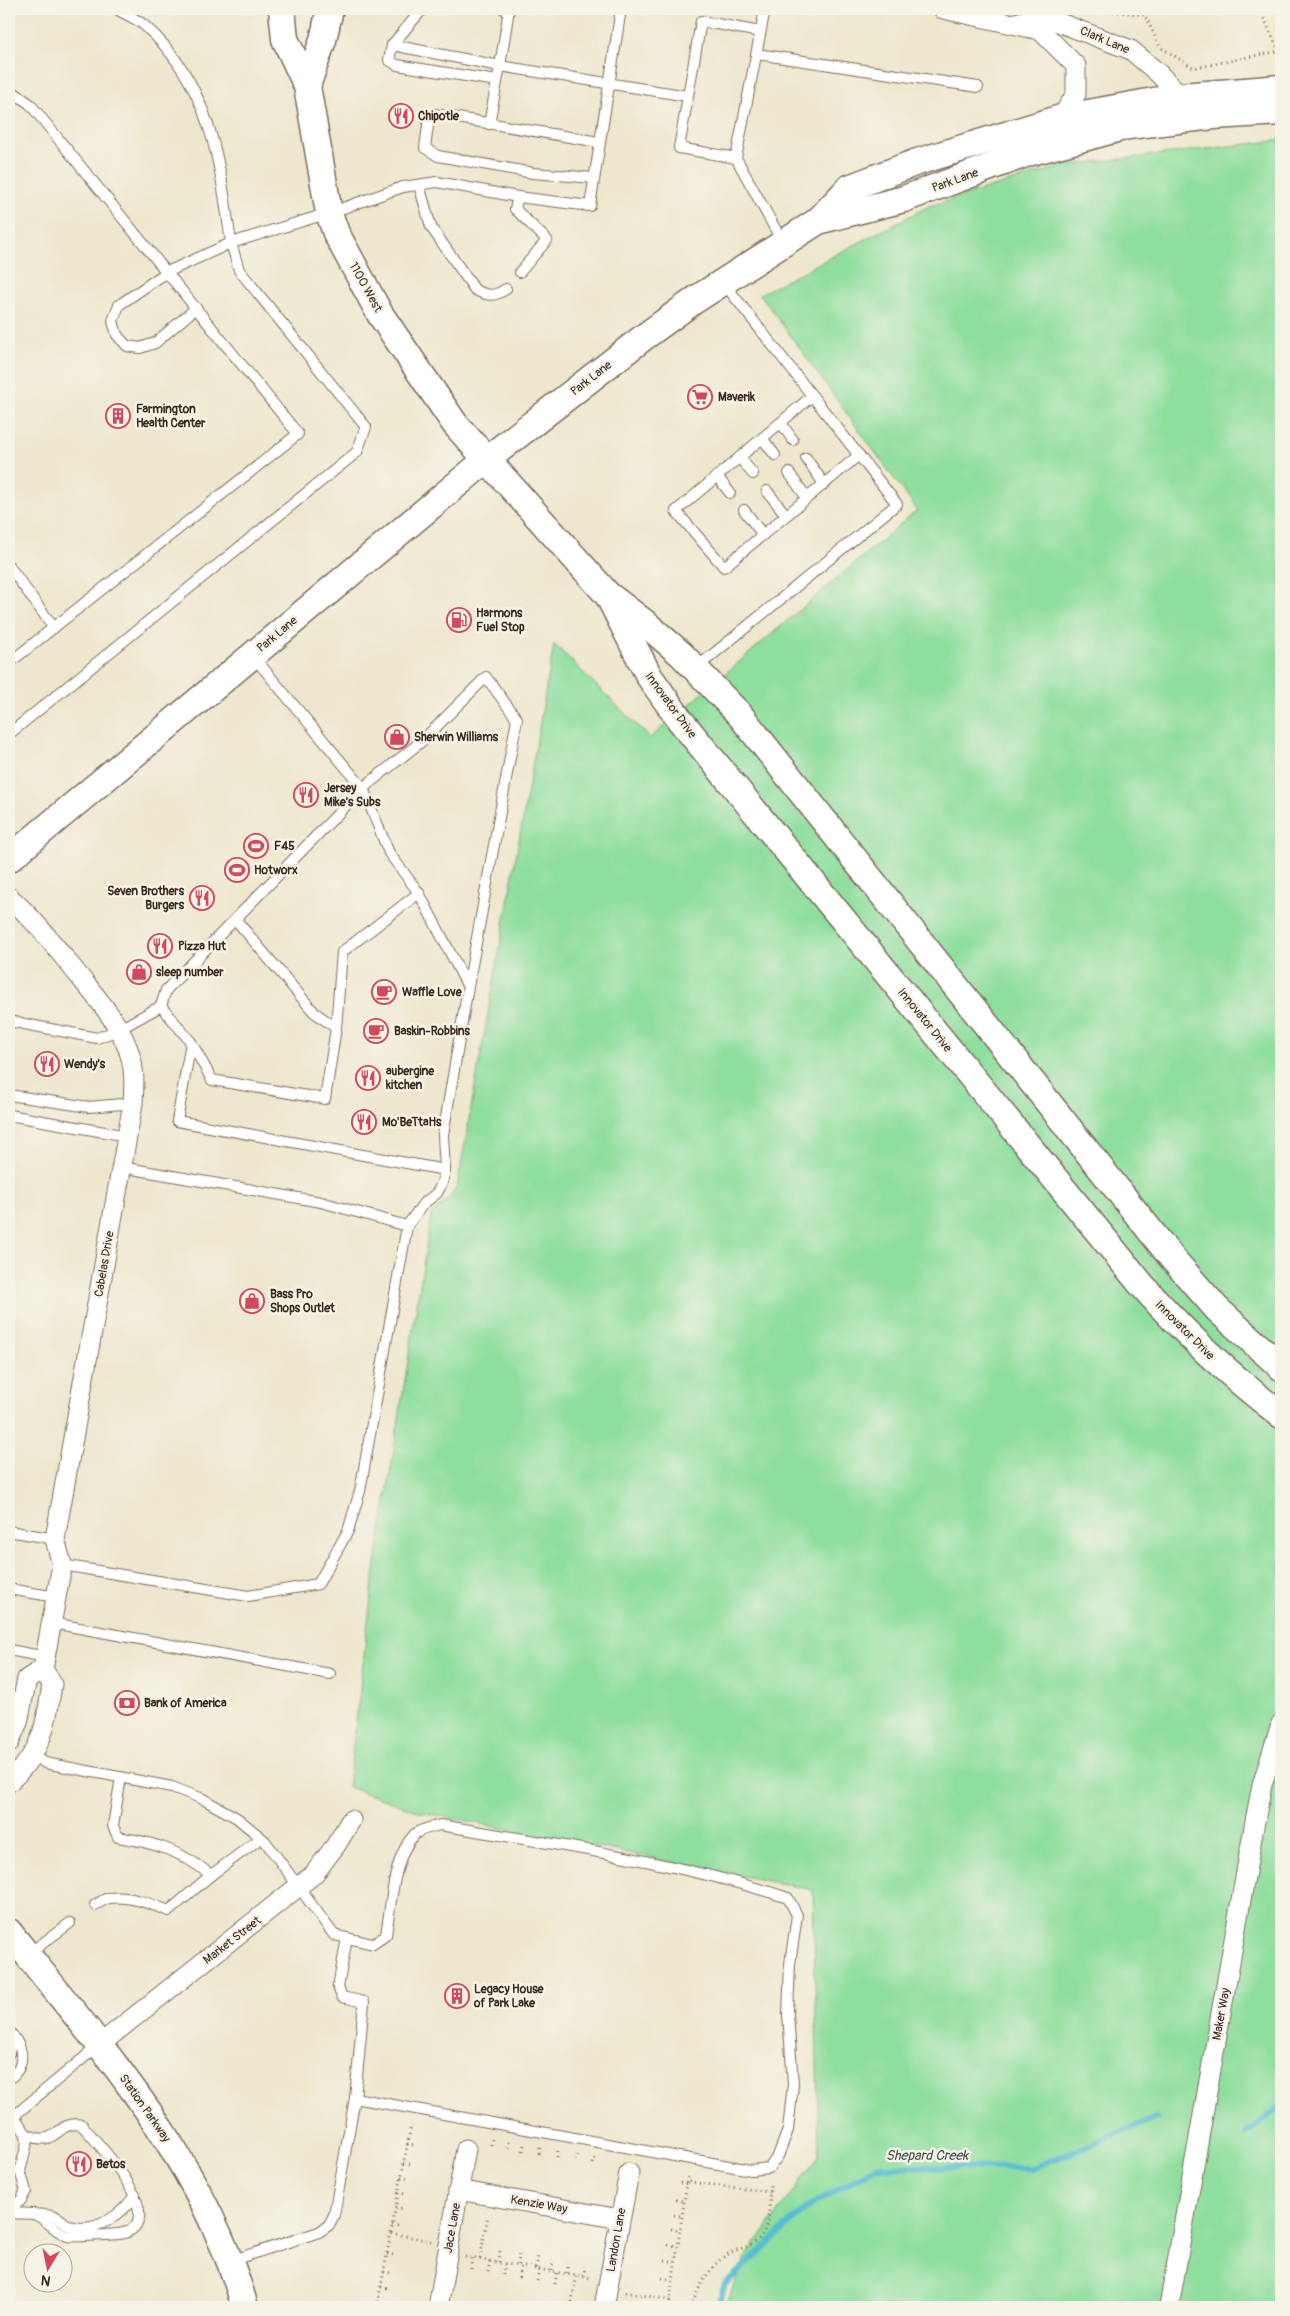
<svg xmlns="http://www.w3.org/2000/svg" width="1290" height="2316" font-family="Pangolin,sans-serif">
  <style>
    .grass { fill: #8ede9d; stroke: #64845e }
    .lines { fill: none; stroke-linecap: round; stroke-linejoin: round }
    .stream { stroke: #55bcd2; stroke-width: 6 }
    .lane-casing { stroke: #7a6c5b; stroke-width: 12 }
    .street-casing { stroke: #7a6c5b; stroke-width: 21 }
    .secondary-casing { stroke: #7a6c5b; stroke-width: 29 }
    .path { stroke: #7a6c5b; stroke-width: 3; stroke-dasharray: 1 4; stroke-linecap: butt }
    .lane { stroke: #fff; stroke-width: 10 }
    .street { stroke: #fff; stroke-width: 19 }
    .secondary { stroke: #fff; stroke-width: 26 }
    .labels { text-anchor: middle; stroke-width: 5; stroke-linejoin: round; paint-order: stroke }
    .street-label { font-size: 12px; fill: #3b2a1e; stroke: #f7f3e8 }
    .poi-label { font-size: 12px; font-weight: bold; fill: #3b2a1e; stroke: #f7f3e8; text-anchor: start }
    .water-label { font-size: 14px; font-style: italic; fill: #435654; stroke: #f7f3e8 }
  </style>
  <rect width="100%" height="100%" fill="#f7f3e8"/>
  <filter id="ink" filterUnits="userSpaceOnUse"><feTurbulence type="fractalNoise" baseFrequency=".02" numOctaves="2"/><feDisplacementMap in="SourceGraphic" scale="10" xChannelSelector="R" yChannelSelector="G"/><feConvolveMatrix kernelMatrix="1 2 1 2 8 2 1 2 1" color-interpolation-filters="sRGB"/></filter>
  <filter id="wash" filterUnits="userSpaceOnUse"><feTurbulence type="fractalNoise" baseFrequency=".0096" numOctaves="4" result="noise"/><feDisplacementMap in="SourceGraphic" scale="20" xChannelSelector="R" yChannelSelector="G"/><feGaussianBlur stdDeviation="1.12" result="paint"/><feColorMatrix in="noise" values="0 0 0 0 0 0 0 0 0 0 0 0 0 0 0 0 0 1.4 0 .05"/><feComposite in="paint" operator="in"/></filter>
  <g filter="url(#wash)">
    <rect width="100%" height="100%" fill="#eee7cd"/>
    <!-- grass -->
    <polygon class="grass" points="1281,140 1281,2307 725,2307 745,2258 819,2155 813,1890 420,1812 348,1787 372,1589 431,1215 449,1199 457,1187 554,644 650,738 917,510 760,294 929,206 1063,166"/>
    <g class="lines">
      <!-- stream -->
      <g class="stream">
        <polyline points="1246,2133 1281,2106"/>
        <polyline points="717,2307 725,2284 806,2208 877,2167 1032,2168 1156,2118"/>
      </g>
    </g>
  </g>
  <g filter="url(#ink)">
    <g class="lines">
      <defs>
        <g id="lane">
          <path d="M 116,9 C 125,14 137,19 145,26 C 210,83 220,162 231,243 L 329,213 L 403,187 L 437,182 L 518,197 L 590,206 L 621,9"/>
          <polyline points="426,9 420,12 392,45 389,60 397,65 497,81"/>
          <polyline points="765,9 736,158 783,243"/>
          <polyline points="392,45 500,66 509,9 504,9"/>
          <polyline points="757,54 978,87"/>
          <polyline points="9,89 30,104 298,434 9,663"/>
          <polyline points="489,124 500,66 688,96"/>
          <polyline points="736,158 679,148 701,21 760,32"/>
          <polyline points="594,178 533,173 438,156 425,148 429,118 434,114 599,142"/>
          <path d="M 419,185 L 431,227 L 475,290 C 488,296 494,297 506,289"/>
          <polyline points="518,197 515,209 547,240 520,272"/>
          <polyline points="812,396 676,511 724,567 859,455"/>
          <polyline points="781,423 793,440"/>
          <polyline points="762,438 775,455"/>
          <polyline points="740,458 753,474"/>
          <polyline points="806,458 824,484"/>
          <polyline points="789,473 807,498"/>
          <polyline points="717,476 730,493"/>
          <polyline points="767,491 786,515"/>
          <polyline points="744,510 763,535"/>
          <polyline points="9,566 54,628"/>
          <polyline points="695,669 897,504 723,282"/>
          <polyline points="9,734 357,452 366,427 239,270 231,243 167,272 119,305 113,321 117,335 127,346 140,348 155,343 196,308"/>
          <polyline points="236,920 314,1012 336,1028"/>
          <polyline points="161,1006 191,1042 212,1080 325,1099 336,1028 342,952 419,893"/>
          <polyline points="9,1021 97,1038 118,1030 161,1006 166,990 363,788 253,656"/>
          <polyline points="191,1042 177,1121 445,1170"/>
          <polyline points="9,1095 89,1107 133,1103"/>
          <polyline points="9,1115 127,1136"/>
          <polyline points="407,1226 423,1204 437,1193 442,1183 445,1170 443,1135 468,987 419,893 389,853 363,788 422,741 486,677 517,719 468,987"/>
          <polyline points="9,1531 55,1539"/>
          <polyline points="62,1565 248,1596 318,1584 348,1531 360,1491 407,1226 321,1202 121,1167"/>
          <polyline points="9,1589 56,1597"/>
          <polyline points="52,1623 330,1674"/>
          <polyline points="9,1650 46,1657"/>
          <path d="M 34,1755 L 45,1763 L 172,1787 L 203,1799 L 237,1818 L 265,1841 L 334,1935 L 373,1944 L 386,1935 C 391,1906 393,1856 415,1834 C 420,1829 432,1827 440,1825 C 556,1845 676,1861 788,1898 L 797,1915 L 790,1964 L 788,2014 L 793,2084 L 788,2130 L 778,2156 L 769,2168 L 751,2170 L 355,2098 L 334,2215 L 329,2225 L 319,2232 L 230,2261"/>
          <path d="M 121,1777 L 113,1826 L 118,1837 C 156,1843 181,1851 211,1875 L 261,1838"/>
          <path d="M 95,1905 C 99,1903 104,1899 109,1898 C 129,1895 151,1904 169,1911 L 211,1875"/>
          <polyline points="347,1938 338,1987 342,1997 364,2002 355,2098"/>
          <polyline points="27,1955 70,1923"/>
          <polyline points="9,2053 12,2035 10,2032"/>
          <path d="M 9,2079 C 25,2067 25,2050 12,2035"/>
          <polyline points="9,2120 98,2046"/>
          <path d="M 26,2134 C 59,2150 55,2119 82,2125 C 96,2142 162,2209 131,2230 C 124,2235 114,2234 105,2235 C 92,2235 80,2237 67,2236 C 55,2231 48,2221 36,2215"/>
          <polyline points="9,2211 21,2200 26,2191 20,2171 27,2143 26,2134 14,2116"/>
          <path d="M 9,2213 C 23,2214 42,2213 56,2217 C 62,2219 66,2226 73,2227 C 97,2232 122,2215 135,2195"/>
        </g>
        <g id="street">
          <polyline points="943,9 1040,30 1076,66 1076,94 1061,118"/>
          <polyline points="1016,23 1042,16 1131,50 1158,73 1181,96"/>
          <path d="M 9,897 C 34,919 54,945 75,971 C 96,997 122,1025 131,1058 C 135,1073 134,1088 133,1103 L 55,1539 L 62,1565 L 43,1669 L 52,1684 C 46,1727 42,1752 9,1782"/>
          <polyline points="9,1743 18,1722 27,1679 43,1669"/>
          <polyline points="99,2045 314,1874 336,1845 351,1820"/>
          <polyline points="458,2190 620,2219"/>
          <polyline points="438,2307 466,2149"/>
          <polyline points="604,2307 629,2173"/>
          <polyline points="1169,2307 1255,1821 1262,1785 1281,1724"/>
        </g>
        <g id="secondary">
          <polyline points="282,9 285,39 307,86 329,213 336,233 380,314 455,424 607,594 645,623 681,654 740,715 1172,1258 1217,1309 1281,1367"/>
          <polyline points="307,86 323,40 330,9"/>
          <polyline points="818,221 849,188 917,162 1061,118 1181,96 1281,88"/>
          <path d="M 609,597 L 649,676 L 680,720 L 1141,1284 C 1184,1333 1230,1376 1281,1415"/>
          <polyline points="9,859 486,460 644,337 695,300 818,221 904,199 1028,153 1128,126 1213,116 1281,112"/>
          <path d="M 9,1932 C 101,2047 204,2162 245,2307"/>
        </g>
      </defs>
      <!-- lane casing -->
      <use href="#lane" class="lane-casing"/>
      <!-- street casing -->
      <use href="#street" class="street-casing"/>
      <!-- secondary casing -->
      <use href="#secondary" class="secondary-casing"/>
      <!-- path -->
      <g class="path">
        <polyline points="1093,9 1145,15 1160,47 1194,68 1279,51"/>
        <polyline points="1260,9 1281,56"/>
        <polyline points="407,2144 414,2145"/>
        <polyline points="491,2145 492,2139"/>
        <polyline points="508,2148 509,2142"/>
        <polyline points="523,2151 524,2145"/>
        <polyline points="539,2154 540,2148"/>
        <polyline points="557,2157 558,2151"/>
        <polyline points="575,2160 577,2155"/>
        <polyline points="404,2163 411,2164"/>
        <polyline points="593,2164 595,2158"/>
        <polyline points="401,2177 408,2179"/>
        <polyline points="689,2182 770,2192"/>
        <polyline points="680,2183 688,2184"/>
        <polyline points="398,2193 405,2194"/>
        <polyline points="676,2200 685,2201"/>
        <polyline points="395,2207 403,2209"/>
        <polyline points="674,2215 683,2216"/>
        <polyline points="392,2225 400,2226"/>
        <polyline points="671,2229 680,2231"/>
        <polyline points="391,2233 431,2241"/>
        <polyline points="668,2245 678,2246"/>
        <polyline points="387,2254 394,2255"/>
        <polyline points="465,2257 591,2278"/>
        <polyline points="480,2259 488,2215"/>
        <polyline points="665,2260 675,2262"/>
        <polyline points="499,2262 500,2250"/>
        <polyline points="518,2265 519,2254"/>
        <polyline points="536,2268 538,2257"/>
        <polyline points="471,2269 472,2258"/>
        <polyline points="552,2270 553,2260"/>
        <polyline points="384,2272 391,2273"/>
        <polyline points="488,2272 490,2261"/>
        <polyline points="567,2273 568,2263"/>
        <polyline points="503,2275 505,2263"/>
        <polyline points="584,2276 585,2266"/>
        <polyline points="519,2278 521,2266"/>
        <polyline points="662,2278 672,2280"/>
        <polyline points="537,2281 539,2269"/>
        <polyline points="555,2284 557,2271"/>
        <polyline points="381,2287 389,2288"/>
        <polyline points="625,2292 670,2300"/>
        <polyline points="378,2302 386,2303"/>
        <polyline points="377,2307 411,2125"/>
        <polyline points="571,2307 577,2274"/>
        <polyline points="669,2307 688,2175"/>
        <path d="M 691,2307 C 698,2288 710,2265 728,2254 C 743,2245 753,2250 763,2233 C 771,2218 769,2199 770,2183"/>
      </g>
      <!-- lane -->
      <use href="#lane" class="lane"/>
      <!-- street -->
      <use href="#street" class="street"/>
      <!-- secondary -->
      <use href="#secondary" class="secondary"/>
    </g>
  </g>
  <!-- icons -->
  <defs>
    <symbol id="restaurant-ring" viewBox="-11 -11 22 22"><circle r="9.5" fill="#f7f3e8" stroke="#d1495b" stroke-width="1.5"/><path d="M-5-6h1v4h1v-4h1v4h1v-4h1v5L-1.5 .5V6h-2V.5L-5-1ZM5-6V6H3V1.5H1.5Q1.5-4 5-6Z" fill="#d1495b"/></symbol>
    <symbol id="supermarket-ring" viewBox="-11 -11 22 22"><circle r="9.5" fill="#f7f3e8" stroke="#d1495b" stroke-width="1.5"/><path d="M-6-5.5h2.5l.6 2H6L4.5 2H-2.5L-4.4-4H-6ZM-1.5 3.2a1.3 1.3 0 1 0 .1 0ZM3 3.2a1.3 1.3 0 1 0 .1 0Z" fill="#d1495b"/></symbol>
    <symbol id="building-ring" viewBox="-11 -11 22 22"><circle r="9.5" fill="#f7f3e8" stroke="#d1495b" stroke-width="1.5"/><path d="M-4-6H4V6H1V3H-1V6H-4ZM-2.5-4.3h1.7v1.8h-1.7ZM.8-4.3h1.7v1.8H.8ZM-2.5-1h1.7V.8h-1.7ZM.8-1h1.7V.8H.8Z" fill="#d1495b"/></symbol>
    <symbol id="fuel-ring" viewBox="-11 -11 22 22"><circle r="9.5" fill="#f7f3e8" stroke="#d1495b" stroke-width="1.5"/><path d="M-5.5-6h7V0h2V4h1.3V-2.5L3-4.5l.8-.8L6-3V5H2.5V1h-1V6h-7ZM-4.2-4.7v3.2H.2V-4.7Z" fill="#d1495b"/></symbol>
    <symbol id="shop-ring" viewBox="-11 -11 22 22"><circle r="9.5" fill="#f7f3e8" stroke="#d1495b" stroke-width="1.5"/><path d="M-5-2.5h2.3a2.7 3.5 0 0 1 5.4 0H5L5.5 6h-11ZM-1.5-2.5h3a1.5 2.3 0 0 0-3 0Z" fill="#d1495b"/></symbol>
    <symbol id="stadium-ring" viewBox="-11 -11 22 22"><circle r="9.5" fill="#f7f3e8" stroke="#d1495b" stroke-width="1.5"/><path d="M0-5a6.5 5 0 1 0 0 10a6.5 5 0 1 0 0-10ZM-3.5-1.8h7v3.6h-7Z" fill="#d1495b"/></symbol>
    <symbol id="cafe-ring" viewBox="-11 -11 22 22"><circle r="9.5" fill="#f7f3e8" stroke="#d1495b" stroke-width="1.5"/><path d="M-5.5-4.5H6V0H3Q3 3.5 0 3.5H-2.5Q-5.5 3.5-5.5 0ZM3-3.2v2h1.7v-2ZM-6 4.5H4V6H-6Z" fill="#d1495b"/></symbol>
    <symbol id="bank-ring" viewBox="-11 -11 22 22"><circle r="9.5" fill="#f7f3e8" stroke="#d1495b" stroke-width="1.5"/><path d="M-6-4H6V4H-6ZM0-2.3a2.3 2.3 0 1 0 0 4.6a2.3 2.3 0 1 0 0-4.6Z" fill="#d1495b"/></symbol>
  </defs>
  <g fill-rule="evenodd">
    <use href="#restaurant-ring" x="387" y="102" width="28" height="28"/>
    <use href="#supermarket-ring" x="686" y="383" width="28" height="28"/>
    <use href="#building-ring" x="104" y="402" width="28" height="28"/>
    <use href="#fuel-ring" x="445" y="606" width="28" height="28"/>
    <use href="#shop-ring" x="383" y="723" width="28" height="28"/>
    <use href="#restaurant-ring" x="292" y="781" width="28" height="28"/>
    <use href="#stadium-ring" x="242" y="832" width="28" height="28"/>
    <use href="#stadium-ring" x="223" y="856" width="28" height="28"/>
    <use href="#restaurant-ring" x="188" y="884" width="28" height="28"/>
    <use href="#restaurant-ring" x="146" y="932" width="28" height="28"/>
    <use href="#shop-ring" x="125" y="958" width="28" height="28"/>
    <use href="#cafe-ring" x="370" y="978" width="28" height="28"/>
    <use href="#cafe-ring" x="362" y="1017" width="28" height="28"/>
    <use href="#restaurant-ring" x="33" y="1050" width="28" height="28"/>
    <use href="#restaurant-ring" x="354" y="1064" width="28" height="28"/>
    <use href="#restaurant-ring" x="350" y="1108" width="28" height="28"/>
    <use href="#shop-ring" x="238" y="1287" width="28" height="28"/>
    <use href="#bank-ring" x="113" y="1689" width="28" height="28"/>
    <use href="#building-ring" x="443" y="1982" width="28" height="28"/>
    <use href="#restaurant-ring" x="65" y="2150" width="28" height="28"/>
  </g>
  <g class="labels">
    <!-- street labels -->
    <g class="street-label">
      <text transform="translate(1105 40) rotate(23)" y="4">Clark Lane</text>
      <text transform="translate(955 180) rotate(-20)" y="4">Park Lane</text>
      <text transform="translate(366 287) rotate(61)" y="4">1100 West</text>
      <text transform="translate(591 378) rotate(-38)" y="4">Park Lane</text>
      <text transform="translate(277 634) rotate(-40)" y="4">Park Lane</text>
      <text transform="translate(671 705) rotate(54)" y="4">Innovator Drive</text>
      <text transform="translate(925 1020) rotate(51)" y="4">Innovator Drive</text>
      <text transform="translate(104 1264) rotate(-80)" y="4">Cabelas Drive</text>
      <text transform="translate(1185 1330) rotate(45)" y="4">Innovator Drive</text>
      <text transform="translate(232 1940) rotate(-38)" y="4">Market Street</text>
      <text transform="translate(1221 2014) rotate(-80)" y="4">Maker Way</text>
      <text transform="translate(145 2108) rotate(55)" y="4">Station Parkway</text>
      <text transform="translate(539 2204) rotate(10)" y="4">Kenzie Way</text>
      <text transform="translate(452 2228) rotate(-80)" y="4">Jace Lane</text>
      <text transform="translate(616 2240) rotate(-80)" y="4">Landon Lane</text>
    </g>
    <!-- poi labels -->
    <g class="poi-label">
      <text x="418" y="120">Chipotle</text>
      <text x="718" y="401">Maverik</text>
      <text x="136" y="413">Farmington<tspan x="136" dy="14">Health Center</tspan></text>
      <text x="476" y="617">Harmons<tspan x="476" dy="14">Fuel Stop</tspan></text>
      <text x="414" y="741">Sherwin Williams</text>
      <text x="324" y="792">Jersey<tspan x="324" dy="14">Mike's Subs</tspan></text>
      <text x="274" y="850">F45</text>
      <text x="254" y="874">Hotworx</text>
      <text x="184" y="895" text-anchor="end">Seven Brothers<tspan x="184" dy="14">Burgers</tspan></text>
      <text x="178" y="950">Pizza Hut</text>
      <text x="156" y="976">sleep number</text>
      <text x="402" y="996">Waffle Love</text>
      <text x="394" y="1035">Baskin-Robbins</text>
      <text x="64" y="1068">Wendy's</text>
      <text x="386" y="1075">aubergine<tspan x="386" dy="14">kitchen</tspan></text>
      <text x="382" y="1126">Mo'BeTtaHs</text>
      <text x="270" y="1298">Bass Pro<tspan x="270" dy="14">Shops Outlet</tspan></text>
      <text x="144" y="1707">Bank of America</text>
      <text x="474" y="1993">Legacy House<tspan x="474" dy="14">of Park Lake</tspan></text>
      <text x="96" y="2168">Betos</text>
    </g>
    <!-- water labels -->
    <g class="water-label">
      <text x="927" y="2160">Shepard Creek</text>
    </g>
  </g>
  <!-- margin -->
  <rect width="1290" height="2316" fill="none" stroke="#f7f3e8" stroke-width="30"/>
  <!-- north arrow -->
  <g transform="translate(48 2268) rotate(190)"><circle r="24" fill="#f7f3e8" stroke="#aca397"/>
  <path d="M0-4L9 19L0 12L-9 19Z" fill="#d1495b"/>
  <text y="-8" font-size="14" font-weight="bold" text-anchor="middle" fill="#3b2a1e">N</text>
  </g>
</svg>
